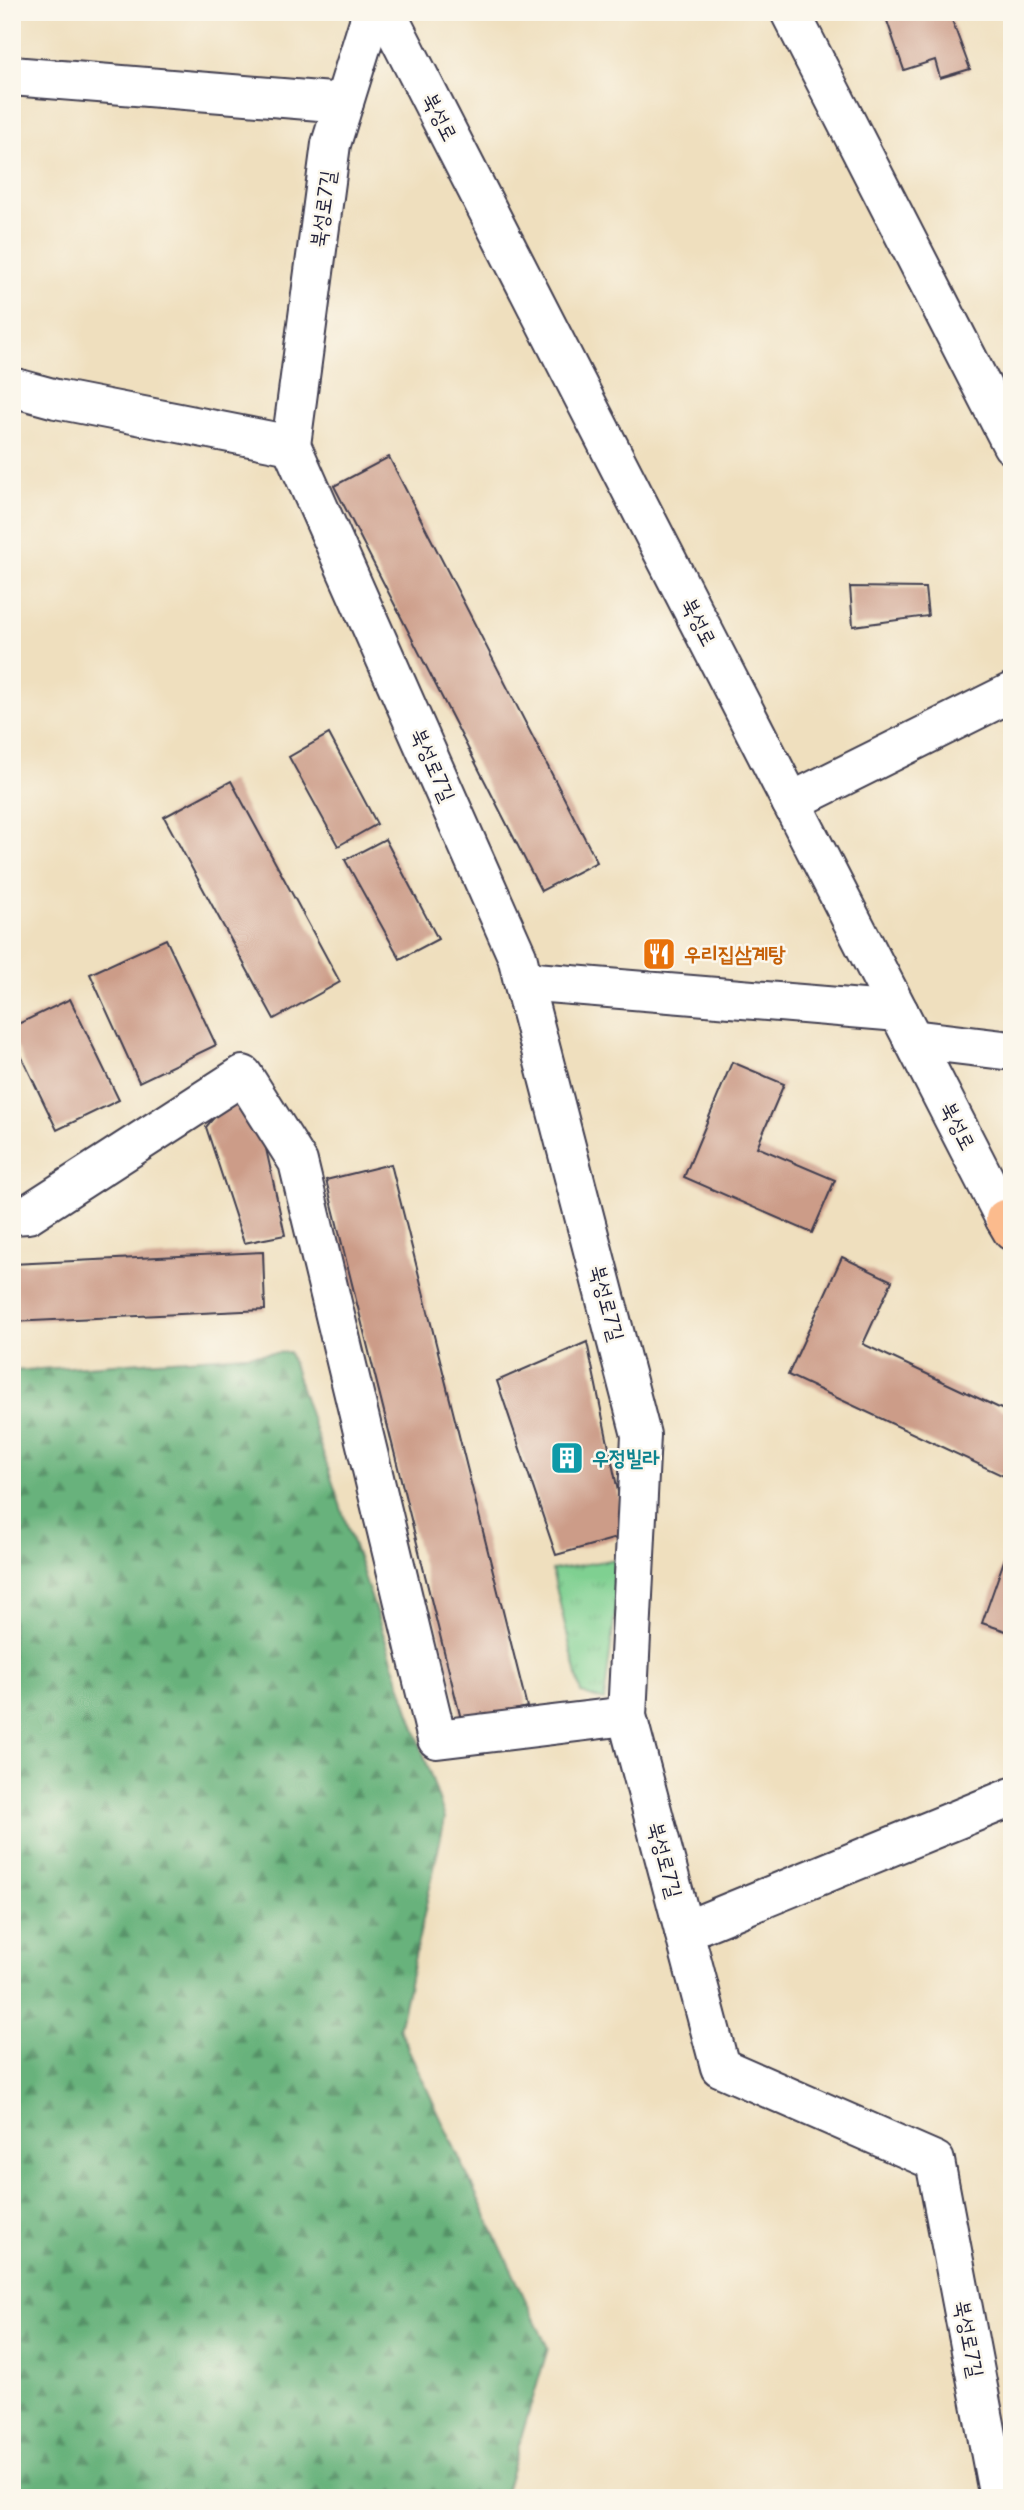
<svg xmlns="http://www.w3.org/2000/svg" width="1024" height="2510" font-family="Delius,'Poor Story',sans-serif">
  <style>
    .forest { fill: url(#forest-firs); stroke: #446a5b; stroke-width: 2 }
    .park { fill: url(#park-tufts); stroke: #507966; stroke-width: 2 }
    .building { fill: #cc9c88 }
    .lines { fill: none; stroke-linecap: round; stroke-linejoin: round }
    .minor-casing { stroke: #413e4f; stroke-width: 42 }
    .major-casing { stroke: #413e4f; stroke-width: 42 }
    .minor { stroke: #fff; stroke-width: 38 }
    .major { stroke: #fbbb8d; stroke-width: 38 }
    .labels { text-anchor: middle; stroke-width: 5; stroke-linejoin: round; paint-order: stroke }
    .street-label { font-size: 21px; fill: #22223b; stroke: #fbf7ec }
    .food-label { font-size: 21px; font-weight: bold; fill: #c56008; stroke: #fbf7ec; text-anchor: start }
    .culture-label { font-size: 21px; font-weight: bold; fill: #0d838f; stroke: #fbf7ec; text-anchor: start }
  </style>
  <defs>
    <pattern id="forest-firs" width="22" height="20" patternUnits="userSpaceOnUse" patternTransform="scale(1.75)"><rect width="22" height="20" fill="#67b27b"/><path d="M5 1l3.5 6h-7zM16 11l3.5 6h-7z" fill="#549066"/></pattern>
    <pattern id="park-tufts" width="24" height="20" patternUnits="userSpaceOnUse" patternTransform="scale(1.75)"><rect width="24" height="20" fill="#7fd091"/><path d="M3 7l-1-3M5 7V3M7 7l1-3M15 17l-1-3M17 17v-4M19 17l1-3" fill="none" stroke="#6db27e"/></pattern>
  </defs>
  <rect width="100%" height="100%" fill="#fbf7ec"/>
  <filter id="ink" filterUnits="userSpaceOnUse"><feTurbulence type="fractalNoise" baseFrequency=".0143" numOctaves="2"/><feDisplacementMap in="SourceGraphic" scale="14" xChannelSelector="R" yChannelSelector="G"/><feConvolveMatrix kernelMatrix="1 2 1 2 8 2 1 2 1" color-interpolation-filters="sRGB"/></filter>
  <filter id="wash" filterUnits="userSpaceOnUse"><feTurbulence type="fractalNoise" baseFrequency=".00686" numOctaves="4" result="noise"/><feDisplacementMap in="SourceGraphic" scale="28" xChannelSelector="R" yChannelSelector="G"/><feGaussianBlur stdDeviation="1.57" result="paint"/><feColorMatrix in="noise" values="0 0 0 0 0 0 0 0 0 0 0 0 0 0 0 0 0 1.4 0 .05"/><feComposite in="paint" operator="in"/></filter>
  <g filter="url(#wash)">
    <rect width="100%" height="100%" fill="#efdfbe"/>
    <!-- forest -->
    <polygon class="forest" points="289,1352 445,1818 399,2029 548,2348 503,2498 12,2498 12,1371"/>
    <!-- park -->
    <polygon class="park" points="622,1558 604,1701 581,1693 552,1570"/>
    <g id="blocks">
      <!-- building -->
      <g class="building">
        <polygon points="884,12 949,12 970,69 940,78 935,60 904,70"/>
        <polygon points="389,457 597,862 541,891 334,486"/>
        <polygon points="850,587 925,588 928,616 853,626"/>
        <polygon points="329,734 377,824 338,846 289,757"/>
        <polygon points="231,781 340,982 274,1019 164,817"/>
        <polygon points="385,839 438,939 400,959 345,860"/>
        <polygon points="166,939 216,1045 139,1082 90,974"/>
        <polygon points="70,999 119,1100 57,1130 12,1037 12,1027"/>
        <polygon points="732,1062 784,1084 757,1147 835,1180 812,1233 684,1177"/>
        <polygon points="232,1096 259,1117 285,1235 244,1243 206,1127"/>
        <polygon points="391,1164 527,1707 462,1723 326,1180"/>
        <polygon points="263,1252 265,1310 12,1322 12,1264"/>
        <polygon points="842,1257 892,1281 863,1344 1012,1414 1010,1479 788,1375"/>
        <polygon points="587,1342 627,1535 556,1555 497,1381"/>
        <polygon points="1011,1541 1012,1541 1012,1633 982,1623"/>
      </g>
    </g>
  </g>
  <g filter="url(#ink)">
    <use href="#blocks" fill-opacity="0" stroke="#413e4f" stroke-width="2"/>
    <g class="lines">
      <defs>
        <g id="minor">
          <polyline points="372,12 331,144 291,445 517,956 523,981 641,1435 627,1716 720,2067 935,2161 999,2498"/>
          <polyline points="386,12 1005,1219"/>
          <polyline points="790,12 1012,445"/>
          <polyline points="12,76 344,103"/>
          <polyline points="12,387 56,399 291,445"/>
          <polyline points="791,802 1012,692"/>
          <polyline points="523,981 899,1012"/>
          <polyline points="912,1039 1012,1051"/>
          <polyline points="12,1215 28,1214 243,1075 298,1162 437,1739 627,1716"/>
          <polyline points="684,1931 1012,1797"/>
        </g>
        <polyline id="major" points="1005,1219 1012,1231"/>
      </defs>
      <!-- minor casing -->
      <use href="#minor" class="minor-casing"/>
      <!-- major casing -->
      <use href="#major" class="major-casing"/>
      <!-- minor -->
      <use href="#minor" class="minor"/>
      <!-- major -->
      <use href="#major" class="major"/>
    </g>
  </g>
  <!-- icons -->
  <defs>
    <symbol id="restaurant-square" viewBox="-11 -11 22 22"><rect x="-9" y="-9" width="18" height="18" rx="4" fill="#e8710a" stroke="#fbf7ec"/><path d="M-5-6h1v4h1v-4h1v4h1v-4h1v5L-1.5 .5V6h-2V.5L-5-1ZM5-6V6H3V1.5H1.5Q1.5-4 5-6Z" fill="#fff"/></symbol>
    <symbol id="building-square" viewBox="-11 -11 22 22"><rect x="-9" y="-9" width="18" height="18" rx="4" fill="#0f9aa8" stroke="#fbf7ec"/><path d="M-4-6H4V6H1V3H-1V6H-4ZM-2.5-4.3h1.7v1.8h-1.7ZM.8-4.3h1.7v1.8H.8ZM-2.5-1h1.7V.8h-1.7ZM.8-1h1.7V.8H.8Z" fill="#fff"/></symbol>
  </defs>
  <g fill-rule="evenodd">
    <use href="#restaurant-square" x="640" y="935" width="38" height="38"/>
    <use href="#building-square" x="548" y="1439" width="38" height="38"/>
  </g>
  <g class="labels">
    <!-- street labels -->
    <g class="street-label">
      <text transform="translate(440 117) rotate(63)" y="7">북성로</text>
      <text transform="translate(323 209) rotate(-82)" y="7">북성로7길</text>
      <text transform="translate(699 622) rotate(63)" y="7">북성로</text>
      <text transform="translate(433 765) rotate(66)" y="7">북성로7길</text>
      <text transform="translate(958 1126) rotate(63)" y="7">북성로</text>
      <text transform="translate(607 1303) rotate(75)" y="7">북성로7길</text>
      <text transform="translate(665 1860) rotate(75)" y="7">북성로7길</text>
      <text transform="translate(969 2339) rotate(79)" y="7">북성로7길</text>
    </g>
    <!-- food labels -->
    <g class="food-label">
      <text x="684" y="961">우리집삼계탕</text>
    </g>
    <!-- culture labels -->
    <g class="culture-label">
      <text x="592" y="1465">우정빌라</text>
    </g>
  </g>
  <!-- margin -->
  <rect width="1024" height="2510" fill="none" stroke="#fbf7ec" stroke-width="42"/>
</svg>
